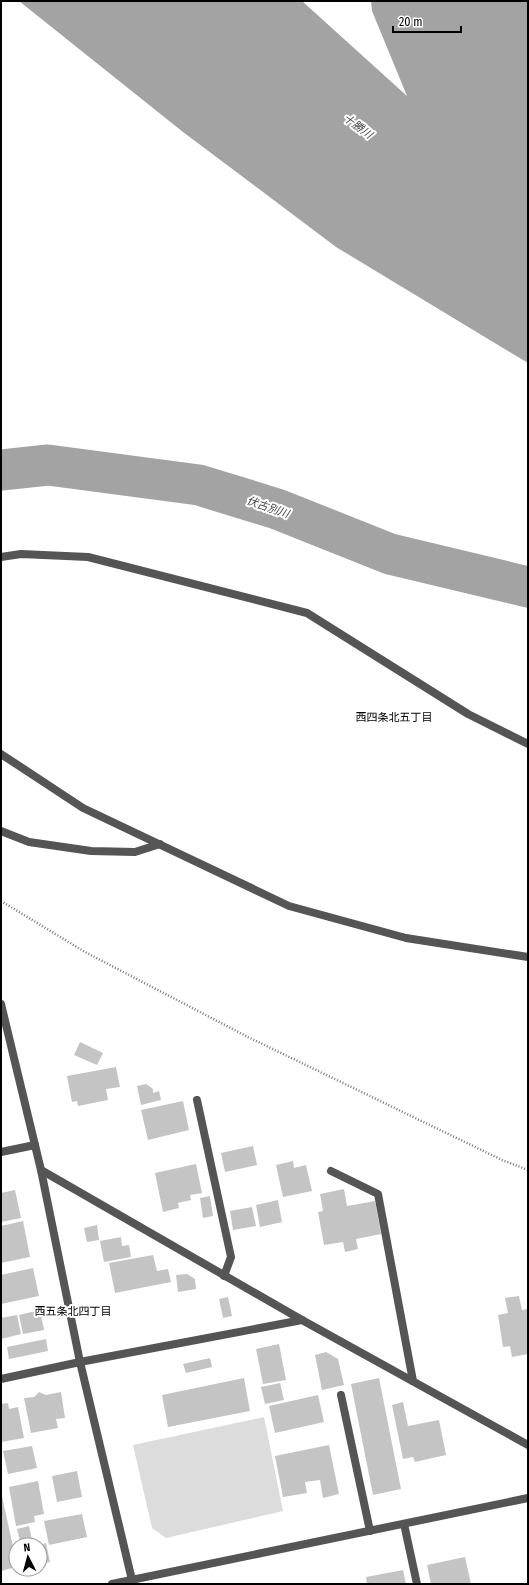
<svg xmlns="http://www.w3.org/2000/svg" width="529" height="1585" font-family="'Fira Sans Condensed','Noto Sans JP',sans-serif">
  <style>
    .green { fill: #dcdcdc }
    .water { fill: #a3a3a3 }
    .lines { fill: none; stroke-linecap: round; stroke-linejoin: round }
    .river { stroke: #a3a3a3; stroke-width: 41 }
    .building { fill: #c4c4c4 }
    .path { stroke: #777; stroke-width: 2.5; stroke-dasharray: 1 2; stroke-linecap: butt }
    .service { stroke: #555; stroke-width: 8 }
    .minor { stroke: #555; stroke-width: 8 }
    .tertiary { stroke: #555; stroke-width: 8 }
    .labels { text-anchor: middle; stroke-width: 4; stroke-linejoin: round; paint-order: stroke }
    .water-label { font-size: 11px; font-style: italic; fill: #444; stroke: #fff }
    .neighbourhood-label { font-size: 11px; fill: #000; stroke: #fff }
  </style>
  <rect width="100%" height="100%" fill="#fff"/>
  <!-- green -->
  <polygon class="green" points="264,1417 283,1511 166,1538 152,1528 133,1445"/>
  <!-- water -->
  <polygon class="water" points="19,1 302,1 407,96 372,11 371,1 528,1 528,363 336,247 183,132"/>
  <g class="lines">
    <!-- river -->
    <polyline class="river" points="1,470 48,465 199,485 277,509 390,554 528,587"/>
  </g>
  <!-- building -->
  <g class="building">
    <polygon points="80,1042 103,1053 97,1065 74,1055"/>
    <polygon points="116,1067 120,1087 106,1089 108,1100 78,1106 77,1101 72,1102 67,1076"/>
    <polygon points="146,1084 153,1089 153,1093 159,1091 161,1100 141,1105 137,1086"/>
    <polygon points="183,1101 189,1130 148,1140 141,1110"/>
    <polygon points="253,1146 257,1165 225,1172 221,1153"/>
    <polygon points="293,1161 294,1168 306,1165 312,1191 283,1197 276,1165"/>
    <polygon points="196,1164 202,1193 190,1195 191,1200 178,1203 179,1208 163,1212 155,1173"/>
    <polygon points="344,1189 347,1206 375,1201 381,1234 356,1239 358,1249 345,1252 343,1242 324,1245 318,1212 323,1211 320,1194"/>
    <polygon points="15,1190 21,1218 1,1222 1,1193"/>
    <polygon points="210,1196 213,1216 203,1218 200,1198"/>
    <polygon points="278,1200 282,1222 260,1227 256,1205"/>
    <polygon points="252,1207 256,1226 233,1230 230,1211"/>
    <polygon points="23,1221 30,1257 1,1263 1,1226"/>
    <polygon points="97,1225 99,1240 87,1242 84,1228"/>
    <polygon points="121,1237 122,1246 129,1245 131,1257 104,1262 100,1241"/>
    <polygon points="153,1255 157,1271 168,1269 171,1282 115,1293 109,1263"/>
    <polygon points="33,1268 39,1296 1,1304 1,1275"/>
    <polygon points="187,1274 195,1279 196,1289 178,1292 176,1275"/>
    <polygon points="519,1296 522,1310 528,1309 528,1354 512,1357 510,1346 503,1347 498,1315 508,1313 505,1298"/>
    <polygon points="228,1297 232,1316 223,1318 219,1299"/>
    <polygon points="40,1310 44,1330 23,1334 19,1315"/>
    <polygon points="17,1315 21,1334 1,1339 1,1318"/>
    <polygon points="46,1339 48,1351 9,1359 7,1347"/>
    <polygon points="279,1344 286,1380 263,1384 256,1349"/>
    <polygon points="326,1352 338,1359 344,1385 322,1390 315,1355"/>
    <polygon points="210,1358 212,1367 186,1373 183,1364"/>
    <polygon points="244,1378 250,1411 168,1427 162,1395"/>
    <polygon points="379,1378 401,1489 373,1495 351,1384"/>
    <polygon points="280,1383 284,1400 265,1404 261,1387"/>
    <polygon points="39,1392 46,1395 61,1392 65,1418 56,1419 58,1428 31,1433 24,1398 34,1397"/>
    <polygon points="318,1395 324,1422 275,1433 269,1406"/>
    <polygon points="403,1402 408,1426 439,1420 446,1455 415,1462 413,1457 403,1459 392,1405"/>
    <polygon points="8,1403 9,1409 18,1407 24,1438 1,1442 1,1404"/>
    <polygon points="329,1445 339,1494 323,1498 320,1480 305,1482 307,1493 283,1497 275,1456"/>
    <polygon points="32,1446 37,1468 8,1474 3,1451"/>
    <polygon points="77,1471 82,1497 57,1502 52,1476"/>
    <polygon points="38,1481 44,1514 34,1516 35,1522 16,1526 9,1487"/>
    <polygon points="1,1492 16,1560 16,1567 1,1571"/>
    <polygon points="82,1514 87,1537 49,1545 44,1521"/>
    <polygon points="29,1526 33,1545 21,1545 17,1529"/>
    <polygon points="46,1543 50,1562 40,1564 40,1545"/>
    <polygon points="465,1557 471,1584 431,1584 427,1565"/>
    <polygon points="403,1570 406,1584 367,1584 366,1577"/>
  </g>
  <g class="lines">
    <!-- path -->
    <polyline class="path" points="1,901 85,952 248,1037 502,1160 528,1170"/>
    <!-- service -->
    <g class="service">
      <polyline points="1,557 21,554 88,557 307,613 468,714 528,744"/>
      <polyline points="1,754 83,808 289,906 406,938 528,957"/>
      <polyline points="1,831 29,842 91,851 135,852 160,844"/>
      <polyline points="197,1100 231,1257 224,1276"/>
      <polyline points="331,1171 378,1194 413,1381"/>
      <polyline points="341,1395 370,1531"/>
      <polyline points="404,1524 417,1584"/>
    </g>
    <!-- minor -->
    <g class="minor">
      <polyline points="1,1004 41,1170 80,1362 132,1580"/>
      <polyline points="1,1152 35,1145"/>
      <polyline points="41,1170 302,1320 528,1445"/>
      <polyline points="1,1379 80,1362 302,1320"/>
      <polyline points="112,1584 528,1498"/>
    </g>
    <!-- tertiary -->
    <polyline class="tertiary" points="132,1580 133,1584"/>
  </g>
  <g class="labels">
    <!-- water labels -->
    <g class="water-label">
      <text transform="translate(358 126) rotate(36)" y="4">十勝川</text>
      <text transform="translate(268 507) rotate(19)" y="4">伏古別川</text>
    </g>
    <!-- neighbourhood labels -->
    <g class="neighbourhood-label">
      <text x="394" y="721">西四条北五丁目</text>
      <text x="73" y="1315">西五条北四丁目</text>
    </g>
  </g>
  <!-- border -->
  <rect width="529" height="1585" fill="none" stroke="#000000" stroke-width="4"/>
  <!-- north arrow -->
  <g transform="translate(28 1557) rotate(354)"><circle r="19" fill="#ffffff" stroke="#999999"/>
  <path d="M0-3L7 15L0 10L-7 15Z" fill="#000000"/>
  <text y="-6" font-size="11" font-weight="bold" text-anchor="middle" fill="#000000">N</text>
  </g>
  <!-- scale -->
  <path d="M393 26v6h68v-6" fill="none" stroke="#000000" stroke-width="2"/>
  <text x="399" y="26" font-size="12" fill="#000000" stroke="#ffffff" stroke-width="3" paint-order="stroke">20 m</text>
</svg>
